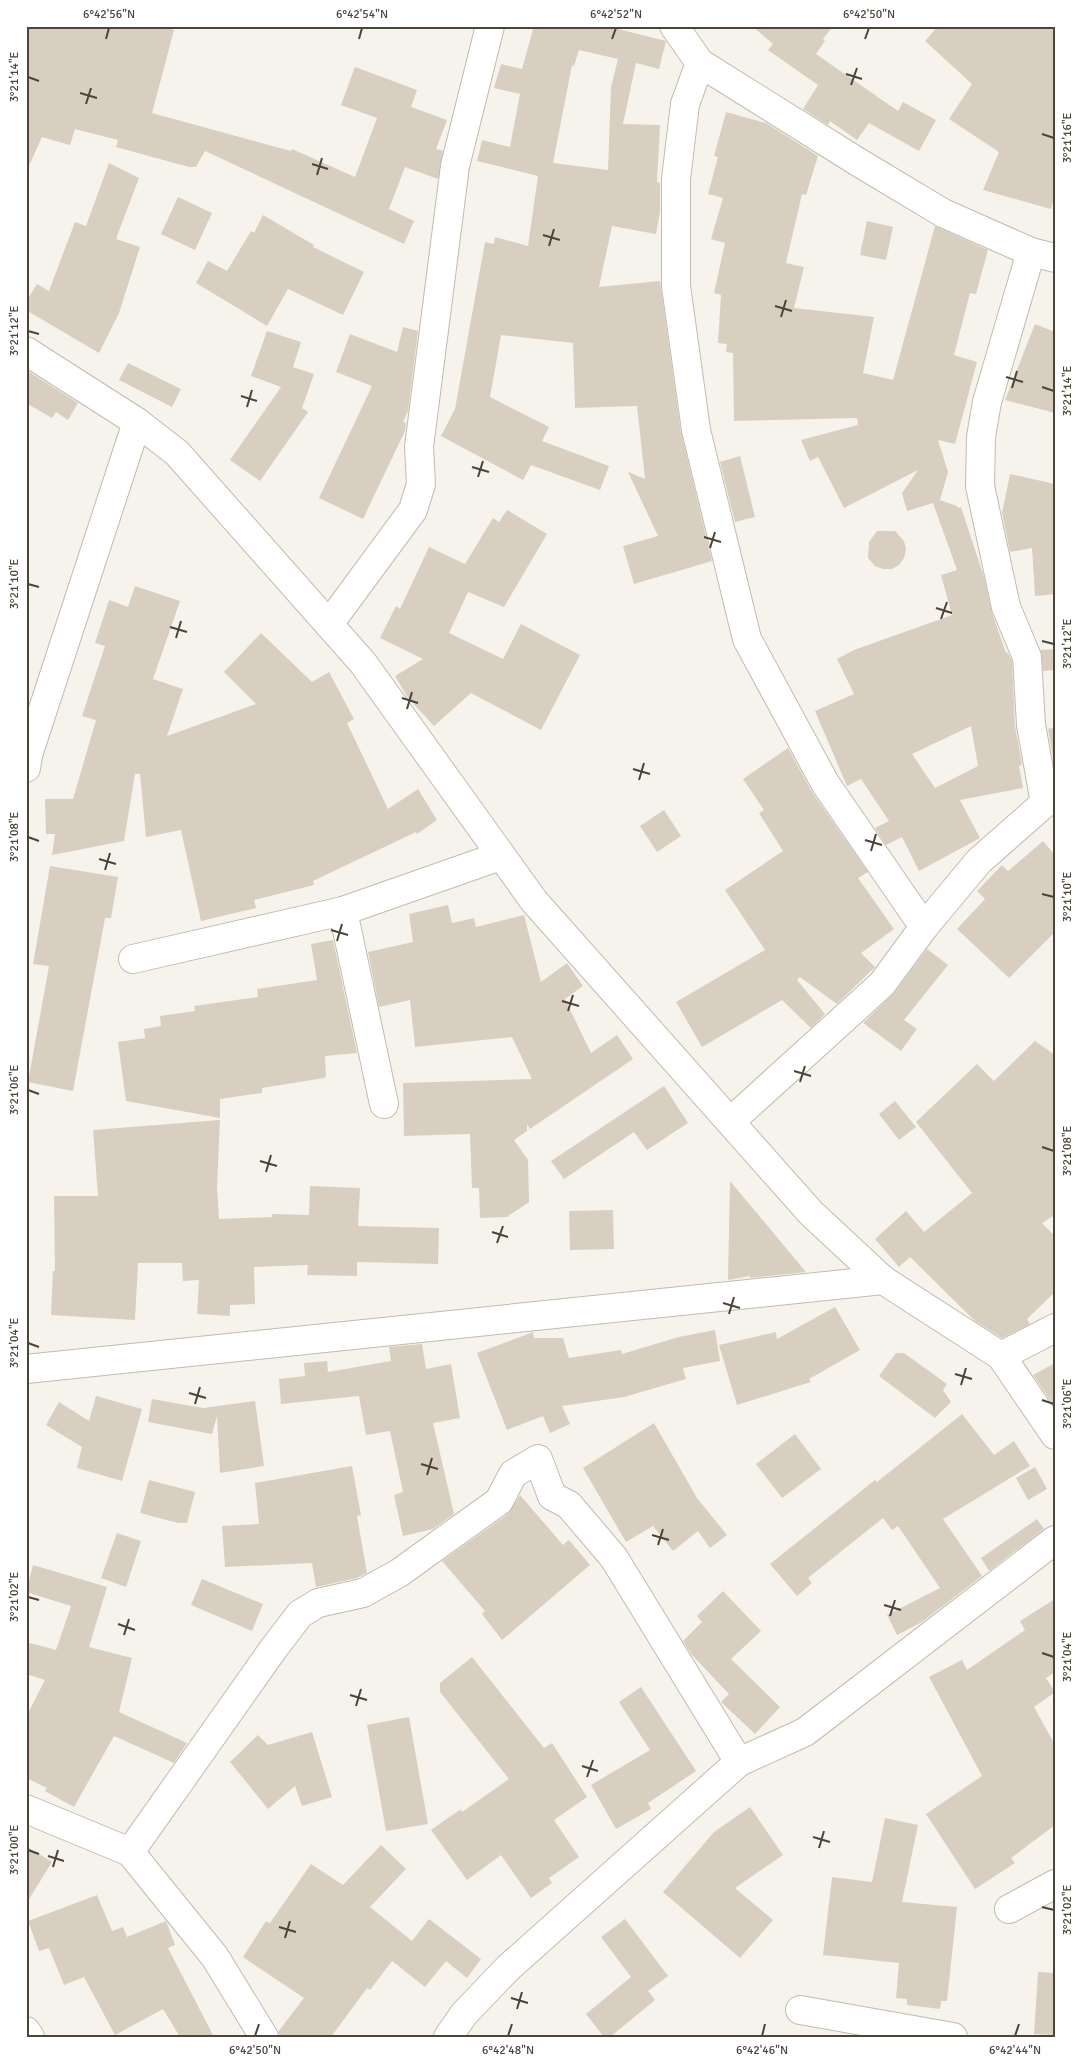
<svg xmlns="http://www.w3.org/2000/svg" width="1081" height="2063" font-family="Signika,sans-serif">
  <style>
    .building { fill: #d8cfc1; fill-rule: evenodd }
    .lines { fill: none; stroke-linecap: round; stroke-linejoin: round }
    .minor-casing { stroke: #c2bbae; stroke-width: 30 }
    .minor { stroke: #fff; stroke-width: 28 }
    .ticks { fill: none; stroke: #4b4439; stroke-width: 2 }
    .neatline { fill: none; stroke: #4b4439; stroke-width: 2 }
    .ticks-label { font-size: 12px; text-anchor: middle; fill: #4b4439 }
  </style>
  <rect width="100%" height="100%" fill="#f6f3ec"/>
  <!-- building -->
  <g class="building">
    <polygon points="26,26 161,26 174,30 152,113 291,151 292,149 355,177 377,118 341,105 355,67 417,90 411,107 447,120 436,149 443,151 438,179 405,167 389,209 414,221 404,244 205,151 196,167 189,167 116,147 118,140 75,129 70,145 42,137 26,172"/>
    <path d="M 534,26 L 606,26 L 666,41 L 659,69 L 636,63 L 623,124 L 660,125 L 657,182 L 660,183 L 660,212 L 656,234 L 612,226 L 599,287 L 660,281 L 681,432 L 712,561 L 634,584 L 623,546 L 658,536 L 628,472 L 645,479 L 637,406 L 575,408 L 573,343 L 501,335 L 490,397 L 549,427 L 542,441 L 609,466 L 600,490 L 531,465 L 523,480 L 441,436 L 455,409 L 485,242 L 494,244 L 495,237 L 528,246 L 538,176 L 477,161 L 482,140 L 510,147 L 520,94 L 494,88 L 501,64 L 522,69 ZM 579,50 L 618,59 L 611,87 L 608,170 L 553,163 L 572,65 L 574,66 Z"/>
    <polygon points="752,26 833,26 823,39 825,41 816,54 898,111 903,102 936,120 919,151 869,123 857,140 830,121 828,125 803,109 818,85 768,50 773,44"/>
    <polygon points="938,26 1055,26 1055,196 1051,209 983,190 999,152 949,119 972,84 925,41"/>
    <path d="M 726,112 L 766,123 L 818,156 L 806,195 L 802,194 L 786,263 L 804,267 L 794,308 L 874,317 L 863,373 L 893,380 L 935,226 L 988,250 L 976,294 L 970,293 L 954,355 L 977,362 L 955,444 L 938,440 L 948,472 L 940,500 L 957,506 L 958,508 L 961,507 L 984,577 L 992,613 L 1006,653 L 1008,653 L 1012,661 L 1015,726 L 1022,765 L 1019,766 L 1023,788 L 960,800 L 980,838 L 919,871 L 902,837 L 886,845 L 875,828 L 889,821 L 861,779 L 847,786 L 815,711 L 854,694 L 837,659 L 854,650 L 952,615 L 941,575 L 957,570 L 933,503 L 907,511 L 902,493 L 918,470 L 844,508 L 818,457 L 810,461 L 801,440 L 858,425 L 857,418 L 734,421 L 733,353 L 726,352 L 727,344 L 718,343 L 721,295 L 714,293 L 725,243 L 711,239 L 723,198 L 708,194 L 718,157 L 714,156 ZM 971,726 L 978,766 L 935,788 L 912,754 Z"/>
    <polygon points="109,163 139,178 116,239 140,247 119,313 99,353 26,310 26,302 37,284 49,291 75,222 86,226"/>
    <polygon points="178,197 212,213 195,250 161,234"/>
    <polygon points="263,215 314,245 313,247 364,272 343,315 288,289 267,326 196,283 208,261 227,271 251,231 254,233"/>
    <polygon points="867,221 893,227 886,260 860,255"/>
    <polygon points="1035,324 1055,332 1055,413 1005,400"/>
    <polygon points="403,327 418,331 408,411 403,422 406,423 405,431 363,519 319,498 372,386 336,372 350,334 397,352"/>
    <polygon points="267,331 301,342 293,367 314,374 302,408 308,412 260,481 230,460 281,387 251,376"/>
    <polygon points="128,363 181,389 172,407 119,380"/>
    <polygon points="26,370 78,403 68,420 56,412 52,418 26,403"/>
    <polygon points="740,456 755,517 735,522 720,462"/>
    <polygon points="1010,474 1055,484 1055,594 1035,596 1032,548 1010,552 1002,513"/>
    <polygon points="507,510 547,534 504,607 468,592 449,633 503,659 521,624 580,655 541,730 471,693 434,726 408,698 395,676 423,659 380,638 396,606 400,609 429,547 465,564 493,518 499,522"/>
    <polygon points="877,531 895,531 904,541 906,549 904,558 899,565 892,569 883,569 875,566 868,558 869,542"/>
    <polygon points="135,586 180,601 153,679 183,689 167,736 256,704 224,672 261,633 312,682 329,672 354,719 347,723 388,809 418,789 437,820 417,834 416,832 313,881 314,885 254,900 256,908 201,921 181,830 146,837 140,774 135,774 124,841 52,855 55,834 46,834 45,799 73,799 96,720 82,716 105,646 95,643 109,600 128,607"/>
    <polygon points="1055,649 1055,670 1043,671 1041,650"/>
    <polygon points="1055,727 1055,756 1053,757 1048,729"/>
    <polygon points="788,748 812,792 868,872 858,878 894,929 861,953 875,967 837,1004 800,977 797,980 825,1014 811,1028 782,1000 702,1047 676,1002 765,950 725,890 783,851 759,813 764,810 743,779"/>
    <polygon points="664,810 681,836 657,852 640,826"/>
    <polygon points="1043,841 1055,855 1055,932 1009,978 957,929 985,899 977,891 1002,865 1008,871"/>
    <polygon points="50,866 118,877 111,918 105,918 73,1091 28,1082 49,966 33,964"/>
    <polygon points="448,905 452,923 474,918 476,927 524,915 541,982 567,963 583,986 565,999 591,1053 617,1035 633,1059 530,1129 527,1124 527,1131 514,1140 528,1160 529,1202 507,1217 480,1218 479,1188 472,1188 470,1134 404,1136 403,1083 532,1079 512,1037 415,1047 410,1000 379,1007 368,952 413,942 409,914"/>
    <polygon points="333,940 357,1053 325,1056 326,1076 324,1078 262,1088 262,1093 220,1099 220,1118 126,1101 118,1042 145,1038 144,1029 161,1026 160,1016 195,1011 194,1006 258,997 257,989 317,980 311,944"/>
    <polygon points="927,949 948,965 904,1020 917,1029 901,1051 863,1023 894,993"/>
    <polygon points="1035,1041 1055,1055 1055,1215 1042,1223 1055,1236 1055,1292 1027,1319 1030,1324 1002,1338 975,1321 910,1257 899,1267 875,1239 906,1211 924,1232 972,1193 916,1122 977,1064 994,1081"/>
    <polygon points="664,1086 688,1123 647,1150 634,1132 564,1179 551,1161"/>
    <polygon points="895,1101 916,1127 899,1140 879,1114"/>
    <polygon points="220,1120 217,1186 219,1219 272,1217 272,1214 309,1215 310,1186 360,1188 358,1226 439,1228 438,1264 357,1262 357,1276 307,1275 308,1265 254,1267 255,1304 230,1305 230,1316 197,1314 199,1280 183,1281 182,1263 138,1263 135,1320 51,1315 53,1271 55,1271 54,1196 98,1196 93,1130"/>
    <polygon points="730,1181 806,1272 750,1278 750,1276 728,1280"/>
    <polygon points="613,1210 614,1249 570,1250 569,1211"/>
    <polygon points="835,1307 860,1350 809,1379 811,1382 737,1405 719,1345 776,1332 777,1339"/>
    <polygon points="715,1330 720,1361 683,1368 686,1379 624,1397 562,1406 570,1424 550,1433 543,1416 507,1430 477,1353 533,1332 534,1338 563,1338 569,1358 621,1350 622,1354 679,1337"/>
    <polygon points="422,1344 426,1369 451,1364 460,1418 433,1423 454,1514 433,1529 403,1536 394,1495 403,1492 390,1431 366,1435 359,1396 281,1404 279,1379 305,1376 304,1363 327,1361 328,1372 391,1361 389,1347"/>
    <polygon points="896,1353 904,1353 947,1384 943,1390 951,1402 935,1418 879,1376"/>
    <polygon points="1055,1363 1055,1407 1033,1375"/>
    <polygon points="96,1396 142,1409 122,1481 77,1468 82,1447 46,1425 59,1402 89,1421"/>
    <polygon points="152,1399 203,1408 255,1401 264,1466 220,1473 217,1416 212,1434 148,1422"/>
    <polygon points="962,1414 994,1455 1014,1441 1030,1466 943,1519 982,1576 922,1622 897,1635 887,1615 940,1588 898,1526 892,1530 883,1518 808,1578 812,1583 797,1596 770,1564 875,1480 877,1482"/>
    <polygon points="654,1423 697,1498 727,1535 710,1548 698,1531 673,1551 653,1526 626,1542 583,1468"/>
    <polygon points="795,1434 821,1469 782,1498 756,1464"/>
    <polygon points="352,1466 361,1515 357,1516 367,1573 357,1578 316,1587 312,1563 225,1567 222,1526 259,1524 255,1483"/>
    <polygon points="1035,1467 1047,1489 1028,1500 1016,1478"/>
    <polygon points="149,1480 195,1492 187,1523 178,1523 140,1513"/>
    <polygon points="520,1495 563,1545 569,1540 590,1565 502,1640 482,1614 485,1611 442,1561 508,1514"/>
    <polygon points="1037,1519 1044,1529 989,1571 981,1558"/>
    <polygon points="117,1533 141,1541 126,1587 101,1578"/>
    <polygon points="33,1565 107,1587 89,1647 132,1658 119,1712 187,1743 174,1763 114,1736 74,1807 45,1791 47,1788 26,1778 26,1717 45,1680 26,1674 26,1642 56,1650 71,1606 26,1592"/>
    <polygon points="202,1579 263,1604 252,1631 191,1605"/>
    <polygon points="723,1591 761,1631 731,1659 780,1707 755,1734 721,1702 729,1694 692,1655 683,1641 702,1622 697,1616"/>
    <polygon points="1055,1599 1055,1672 1046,1678 1055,1692 1034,1707 1055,1745 1055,1825 1011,1858 1015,1863 975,1889 926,1814 982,1776 929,1677 962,1660 967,1670 1025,1630 1020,1621"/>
    <polygon points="472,1657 544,1748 552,1743 587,1797 554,1820 579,1857 549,1878 552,1883 531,1898 501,1855 467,1880 431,1830 461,1809 462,1812 509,1779 440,1692 440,1683"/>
    <polygon points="641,1687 696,1771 648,1803 651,1809 616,1829 591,1785 650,1750 619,1702"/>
    <polygon points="409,1717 428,1824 386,1831 367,1725"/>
    <polygon points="312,1732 332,1797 302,1806 295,1786 268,1809 230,1762 258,1735 268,1745"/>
    <polygon points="750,1807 783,1855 735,1888 773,1920 740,1958 663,1892 714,1832"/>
    <polygon points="885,1818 918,1825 902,1902 957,1907 947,2001 941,2001 940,2009 907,2005 907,1999 896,1998 899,1963 823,1955 832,1877 872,1882"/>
    <polygon points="381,1845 406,1869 370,1907 412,1941 429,1919 481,1959 467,1978 446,1961 425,1987 392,1961 370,1990 367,1988 331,2037 280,2037 278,2032 304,1998 243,1957 266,1921 270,1923 311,1864 343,1885"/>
    <polygon points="26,1846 52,1862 26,1904"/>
    <polygon points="97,1895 112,1931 123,1927 127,1937 166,1921 175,1945 168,1948 214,2037 180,2037 163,2009 115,2035 84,1977 64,1985 49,1948 39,1951 28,1921"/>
    <polygon points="625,1919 668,1976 648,1991 655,2000 610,2037 604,2037 586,2014 631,1977 601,1937"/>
    <polygon points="1038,1972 1055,1973 1055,2035 1034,2034"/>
  </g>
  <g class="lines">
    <defs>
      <g id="minor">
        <polyline points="674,26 700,63 858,162 943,213 1031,252 1055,258"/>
        <polyline points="700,63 685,104 676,179 676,286 696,430 747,639 825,783 924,927"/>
        <polyline points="26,351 137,422 177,453 363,663 534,901 811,1213 883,1280"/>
        <polyline points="329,624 413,510 421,484 419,447 455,166 490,26"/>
        <polyline points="26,768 28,755 137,422"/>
        <polyline points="343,911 384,1104"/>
        <polyline points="133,959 343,911 500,856"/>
        <polyline points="731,1121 882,984 924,927 979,861 1045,803 1031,725 1027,657 1006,607 980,486 981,437 987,402 1031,252"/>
        <polyline points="1001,1356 1055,1328"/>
        <polyline points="26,1369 883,1280 1001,1356 1055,1435"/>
        <polyline points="26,1809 130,1852 215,1957 264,2037"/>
        <polyline points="130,1852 274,1648 300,1614 318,1603 363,1593 399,1573 499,1501 513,1474 538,1459 552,1496 569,1505 614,1558 739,1762"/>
        <polyline points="1009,1909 1055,1884"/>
        <polyline points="800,2010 953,2037"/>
        <polyline points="26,2031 30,2037"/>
        <polyline points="448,2037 464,2014 508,1968 739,1762 805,1732 1055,1540"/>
      </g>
    </defs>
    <!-- minor casing -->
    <use href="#minor" class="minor-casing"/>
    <!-- minor -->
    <use href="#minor" class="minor"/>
  </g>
  <!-- ticks -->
  <path class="ticks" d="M 106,39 L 109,28M 359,39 L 362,28M 612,39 L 616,28M 865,39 L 869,28M 846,74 L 862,79M 28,77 L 39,81M 851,85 L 857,68M 80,93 L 97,98M 86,104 L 91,88M 1042,134 L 1054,138M 312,164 L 328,169M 317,175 L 322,158M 543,235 L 560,240M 549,246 L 554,229M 775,306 L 792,311M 781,317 L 786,300M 28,331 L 39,334M 1006,377 L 1023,382M 1042,387 L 1054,391M 1012,388 L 1017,371M 241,396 L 257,401M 247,407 L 252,390M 472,467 L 489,472M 478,477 L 483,461M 704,537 L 721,542M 710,548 L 715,532M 28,584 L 39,587M 936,608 L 952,613M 941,619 L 947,602M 170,627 L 187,632M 176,638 L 181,621M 1042,641 L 1054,644M 402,698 L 418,703M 407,709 L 412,692M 633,769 L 650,774M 639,780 L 644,763M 28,837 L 39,841M 865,840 L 882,845M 871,851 L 876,834M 99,859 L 116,864M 105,870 L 110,853M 1042,894 L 1054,897M 331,930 L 348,935M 337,941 L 342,924M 562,1001 L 579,1006M 568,1011 L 573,995M 794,1071 L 811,1076M 800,1082 L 805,1066M 28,1090 L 39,1094M 1042,1147 L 1054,1151M 260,1161 L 277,1166M 266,1172 L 271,1155M 492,1232 L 508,1237M 497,1243 L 503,1226M 723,1303 L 740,1308M 729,1314 L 734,1297M 28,1343 L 39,1347M 955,1374 L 972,1379M 961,1385 L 966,1368M 189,1393 L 206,1398M 1042,1400 L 1054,1404M 195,1404 L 200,1387M 421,1464 L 438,1469M 427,1475 L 432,1458M 652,1535 L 669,1540M 658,1545 L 663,1529M 28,1597 L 39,1600M 884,1605 L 901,1610M 890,1616 L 895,1600M 118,1624 L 135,1630M 124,1635 L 129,1619M 1042,1653 L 1054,1657M 350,1695 L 367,1700M 356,1706 L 361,1689M 582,1766 L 598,1771M 587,1777 L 593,1760M 813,1837 L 830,1842M 819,1848 L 824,1831M 28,1850 L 39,1854M 48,1856 L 64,1861M 53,1867 L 58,1850M 1042,1907 L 1054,1910M 279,1927 L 296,1932M 285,1938 L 290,1921M 511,1998 L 528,2003M 517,2009 L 522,1992M 255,2036 L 259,2024M 508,2036 L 512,2024M 762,2036 L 765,2024M 1015,2036 L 1019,2024"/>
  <!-- border -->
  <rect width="1081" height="2063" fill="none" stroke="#ffffff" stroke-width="55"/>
  <rect x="28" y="28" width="1026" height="2008" class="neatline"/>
  <g class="ticks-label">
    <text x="109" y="18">6°42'56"N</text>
    <text x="362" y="18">6°42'54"N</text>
    <text x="616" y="18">6°42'52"N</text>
    <text x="869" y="18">6°42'50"N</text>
    <text transform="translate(14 77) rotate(-90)" y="4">3°21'14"E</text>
    <text transform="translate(1067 138) rotate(-90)" y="4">3°21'16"E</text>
    <text transform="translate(14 331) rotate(-90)" y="4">3°21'12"E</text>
    <text transform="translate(1067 391) rotate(-90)" y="4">3°21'14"E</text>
    <text transform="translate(14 584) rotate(-90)" y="4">3°21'10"E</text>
    <text transform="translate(1067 644) rotate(-90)" y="4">3°21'12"E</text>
    <text transform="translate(14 837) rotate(-90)" y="4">3°21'08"E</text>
    <text transform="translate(1067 897) rotate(-90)" y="4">3°21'10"E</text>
    <text transform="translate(14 1090) rotate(-90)" y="4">3°21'06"E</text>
    <text transform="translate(1067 1151) rotate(-90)" y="4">3°21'08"E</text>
    <text transform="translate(14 1343) rotate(-90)" y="4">3°21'04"E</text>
    <text transform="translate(1067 1404) rotate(-90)" y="4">3°21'06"E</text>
    <text transform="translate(14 1597) rotate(-90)" y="4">3°21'02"E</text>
    <text transform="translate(1067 1657) rotate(-90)" y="4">3°21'04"E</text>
    <text transform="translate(14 1850) rotate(-90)" y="4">3°21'00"E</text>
    <text transform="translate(1067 1910) rotate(-90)" y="4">3°21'02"E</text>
    <text x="255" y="2054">6°42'50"N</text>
    <text x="508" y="2054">6°42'48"N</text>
    <text x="762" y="2054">6°42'46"N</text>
    <text x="1015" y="2054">6°42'44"N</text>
  </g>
</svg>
